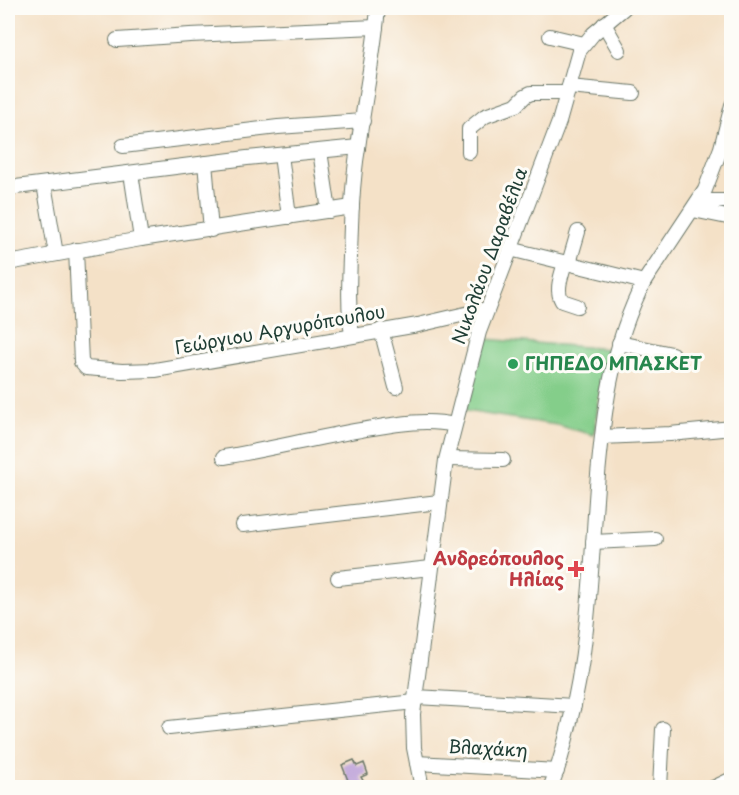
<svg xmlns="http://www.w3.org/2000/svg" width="739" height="795" font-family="'Playpen Sans',sans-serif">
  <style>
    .green { fill: #84ce8a; stroke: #52865f; stroke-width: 1.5 }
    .building { fill: #bfa4d9 }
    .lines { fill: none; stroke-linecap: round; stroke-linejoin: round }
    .minor-casing { stroke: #6a7667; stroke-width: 16 }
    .minor { stroke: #fff; stroke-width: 14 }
    .leisure-dot { fill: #2e9e5b; stroke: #fdfcf7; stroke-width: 2 }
    .health-dot { fill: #e0444e; stroke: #fdfcf7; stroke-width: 2 }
    .labels { text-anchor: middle; stroke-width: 6; stroke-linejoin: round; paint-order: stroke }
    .street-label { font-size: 18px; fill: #1f3d34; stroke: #fdfcf7 }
    .leisure-label { font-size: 18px; font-weight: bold; fill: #27864d; stroke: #fdfcf7; text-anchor: start }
    .health-label { font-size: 18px; font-weight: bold; fill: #be3a42; stroke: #fdfcf7; text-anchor: end }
  </style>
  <rect width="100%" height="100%" fill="#fdfcf7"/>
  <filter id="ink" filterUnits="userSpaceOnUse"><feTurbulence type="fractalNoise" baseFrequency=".0167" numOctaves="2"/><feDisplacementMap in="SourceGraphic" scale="12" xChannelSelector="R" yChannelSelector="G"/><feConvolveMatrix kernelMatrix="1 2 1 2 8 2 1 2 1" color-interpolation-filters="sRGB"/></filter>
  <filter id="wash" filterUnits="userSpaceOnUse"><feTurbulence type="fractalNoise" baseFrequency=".008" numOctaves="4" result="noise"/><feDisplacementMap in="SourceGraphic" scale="24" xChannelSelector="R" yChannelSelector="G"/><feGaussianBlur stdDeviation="1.35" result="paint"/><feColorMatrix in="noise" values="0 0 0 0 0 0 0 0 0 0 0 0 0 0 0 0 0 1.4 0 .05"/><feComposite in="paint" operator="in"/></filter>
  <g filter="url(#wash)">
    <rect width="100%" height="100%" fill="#f4e1c7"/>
    <!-- green -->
    <polygon class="green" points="485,339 609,349 600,390 594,435 557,425 465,411"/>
    <g id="blocks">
      <!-- building -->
      <polygon class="building" points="354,760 357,766 364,763 368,774 361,777 365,784 357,788 351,788 342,765"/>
    </g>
  </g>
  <g filter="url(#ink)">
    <use href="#blocks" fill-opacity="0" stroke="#6a7667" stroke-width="1.5"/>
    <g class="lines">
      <defs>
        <g id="minor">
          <polyline points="604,24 619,50"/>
          <polyline points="550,36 584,44"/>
          <polyline points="117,40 190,35 376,27"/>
          <polyline points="569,87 633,93"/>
          <polyline points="123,146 278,127 363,121"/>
          <polyline points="320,151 329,211"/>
          <polyline points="469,152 469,129 485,116 516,105 525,96 531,93 567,93"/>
          <polyline points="281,155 289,217"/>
          <polyline points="205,163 211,230"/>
          <polyline points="131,173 141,239"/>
          <polyline points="44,184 56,254"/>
          <polyline points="8,188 247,158 358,147"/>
          <polyline points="699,201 732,201"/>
          <polyline points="693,210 732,218"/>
          <polyline points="510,249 644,282"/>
          <polyline points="76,250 81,362 86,368 122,371 155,370 418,325 487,309"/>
          <path d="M 565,262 C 562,275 555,289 562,301 L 577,306"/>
          <polyline points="8,263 141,239 352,207"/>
          <polyline points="569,263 578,232"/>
          <polyline points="381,330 396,387"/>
          <path d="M 352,335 C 348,309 349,283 350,257 C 351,221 352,184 358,148 C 364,101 374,55 378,8"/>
          <polyline points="619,343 672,354"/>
          <polyline points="602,437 670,434 732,428"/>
          <path d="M 224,457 C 270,449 315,438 361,430 C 392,425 424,418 454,425"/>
          <polyline points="447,459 503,460"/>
          <polyline points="243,525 439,502"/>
          <polyline points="593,542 655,539"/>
          <polyline points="338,578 431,568"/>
          <polyline points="416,697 574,706"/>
          <polyline points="169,728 415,702"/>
          <polyline points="417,763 557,771"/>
          <polyline points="422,788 414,748 413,714 446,460 479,332 559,122 579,51 593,34 624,8"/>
          <path d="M 550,788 C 559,768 564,747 569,726 C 589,648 591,566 597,486 C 603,416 611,345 644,282 L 705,190 L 721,148 L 732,105"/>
          <polyline points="660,788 663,729"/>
          <polyline points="713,788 732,779"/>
        </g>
      </defs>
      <!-- minor casing -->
      <use href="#minor" class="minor-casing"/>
      <!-- minor -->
      <use href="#minor" class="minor"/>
    </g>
  </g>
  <!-- markers -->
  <circle class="leisure-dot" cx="513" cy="364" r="6"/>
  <path class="health-dot" d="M573 560h6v6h6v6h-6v6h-6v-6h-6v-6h6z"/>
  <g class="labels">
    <!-- street labels -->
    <g class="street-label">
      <text transform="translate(490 256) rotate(-70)" y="6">Νικολάου Δαραβέλια</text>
      <text transform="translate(280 330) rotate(-10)" y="6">Γεώργιου Αργυρόπουλου</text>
      <text transform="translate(488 749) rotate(3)" y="6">Βλαχάκη</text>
    </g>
    <!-- leisure labels -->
    <g class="leisure-label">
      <text x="525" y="370">ΓΗΠΕΔΟ ΜΠΑΣΚΕΤ</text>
    </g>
    <!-- health labels -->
    <g class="health-label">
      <text x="564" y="565">Ανδρεόπουλος<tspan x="564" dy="21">Ηλίας</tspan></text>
    </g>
  </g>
  <!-- margin -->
  <rect width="739" height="795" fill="none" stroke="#fdfcf7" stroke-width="30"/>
</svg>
